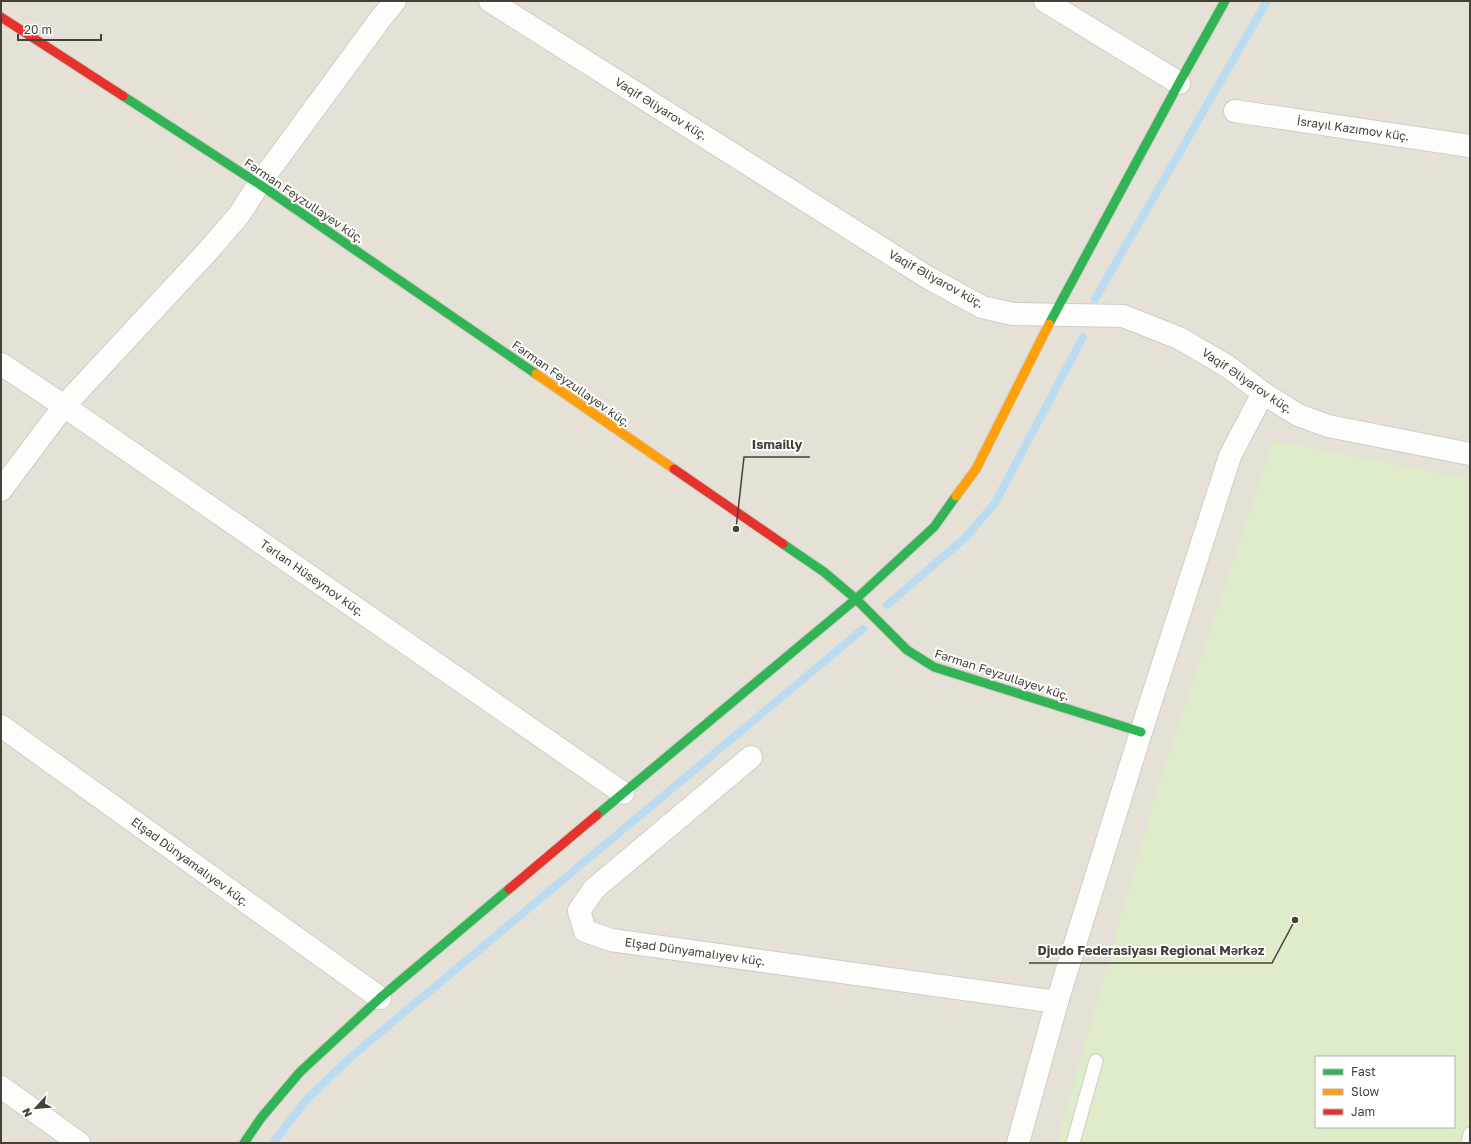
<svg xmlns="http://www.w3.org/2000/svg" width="1471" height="1144" font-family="'Golos Text',sans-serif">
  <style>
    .residential { fill: #e5e1d7; fill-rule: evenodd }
    .green { fill: #deecca; fill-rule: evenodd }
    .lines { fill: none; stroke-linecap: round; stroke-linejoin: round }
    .stream { stroke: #badbf0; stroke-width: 8 }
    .lane-casing { stroke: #cfcdc8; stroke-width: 15 }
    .street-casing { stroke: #cfcdc8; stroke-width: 24 }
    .fast-casing { stroke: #d1ccc1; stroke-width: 11 }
    .slow-casing { stroke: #d1ccc1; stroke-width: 11 }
    .jam-casing { stroke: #d1ccc1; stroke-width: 11 }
    .lane { stroke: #fdfdfc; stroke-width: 13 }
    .street { stroke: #fdfdfc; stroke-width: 22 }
    .fast { stroke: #30b455; stroke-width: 9 }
    .slow { stroke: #ff9f0a; stroke-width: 9 }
    .jam { stroke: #e5322d; stroke-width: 9 }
    .labels { text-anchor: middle; stroke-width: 4; stroke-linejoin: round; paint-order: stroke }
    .street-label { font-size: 12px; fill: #474036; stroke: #fff }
    .leader { fill: none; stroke: #474036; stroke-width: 1.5 }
    .callout-dot { fill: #474036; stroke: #fff; stroke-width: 1.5 }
    .callout-label { font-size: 13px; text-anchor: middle; font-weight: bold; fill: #474036; stroke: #fff; stroke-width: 4; stroke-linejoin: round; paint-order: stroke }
  </style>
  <rect width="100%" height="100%" fill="#f1efea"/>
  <!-- residential -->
  <path class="residential" d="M 1,1 L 1470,1 L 1470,1143 L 1,1143 ZM 1316,1057 L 1454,1057 L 1454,1127 L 1316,1127 Z"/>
  <!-- green -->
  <path class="green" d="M 1274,441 L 1470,479 L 1470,1143 L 1057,1143 L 1159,783 ZM 1316,1057 L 1454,1057 L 1454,1127 L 1316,1127 Z"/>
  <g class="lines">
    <!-- stream -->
    <g class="stream">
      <polyline points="1095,299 1267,1"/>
      <polyline points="887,605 965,538 995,503 1083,337"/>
      <polyline points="273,1143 307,1099 352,1056 863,629"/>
    </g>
    <defs>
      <g id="lane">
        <polyline points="1073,1143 1096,1061"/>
        <polyline points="1468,1143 1470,1134"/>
      </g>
      <g id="street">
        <polyline points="490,1 927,277 982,307 1013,314 1123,316 1179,338 1227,366 1263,393 1298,415 1328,426 1470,454"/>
        <polyline points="1045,1 1179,83"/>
        <polyline points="1235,111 1470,146"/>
        <polyline points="1,364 64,406 623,793"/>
        <polyline points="1,490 64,406 207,252 239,215 259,184 381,18 395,1"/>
        <polyline points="1,726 380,998"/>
        <polyline points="751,757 594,889 579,911 585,931 611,940 1057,1002"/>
        <polyline points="1,1087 79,1143"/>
        <polyline points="1018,1143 1057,1002 1141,732 1230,456 1263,393"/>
      </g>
      <g id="fast">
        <polyline points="123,96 259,184 536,374"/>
        <polyline points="1049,324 1179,83 1225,1"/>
        <polyline points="783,544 824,572 856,599 907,650 934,667 1141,732"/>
        <polyline points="597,815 856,599 934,527 956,496"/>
        <polyline points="244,1143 261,1118 300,1072 380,998 509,889"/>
      </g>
      <g id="slow">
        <polyline points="536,374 674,469"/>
        <polyline points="956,496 976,469 1049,324"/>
      </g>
      <g id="jam">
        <polyline points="1,17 123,96"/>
        <polyline points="674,469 783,544"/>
        <polyline points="509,889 597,815"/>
      </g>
    </defs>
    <!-- lane casing -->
    <use href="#lane" class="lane-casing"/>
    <!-- street casing -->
    <use href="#street" class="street-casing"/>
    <!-- fast casing -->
    <use href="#fast" class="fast-casing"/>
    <!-- slow casing -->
    <use href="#slow" class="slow-casing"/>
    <!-- jam casing -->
    <use href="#jam" class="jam-casing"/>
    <!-- lane -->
    <use href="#lane" class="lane"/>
    <!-- street -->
    <use href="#street" class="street"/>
    <!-- fast -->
    <use href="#fast" class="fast"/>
    <!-- slow -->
    <use href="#slow" class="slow"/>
    <!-- jam -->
    <use href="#jam" class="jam"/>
  </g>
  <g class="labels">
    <!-- street labels -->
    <g class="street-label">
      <text transform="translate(661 109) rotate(32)" y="4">Vaqif Əliyarov küç.</text>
      <text transform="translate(1353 129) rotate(8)" y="4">İsrayıl Kazımov küç.</text>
      <text transform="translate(304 201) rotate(34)" y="4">Fərman Feyzullayev küç.</text>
      <text transform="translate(936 279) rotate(29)" y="4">Vaqif Əliyarov küç.</text>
      <text transform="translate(1247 381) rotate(34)" y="4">Vaqif Əliyarov küç.</text>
      <text transform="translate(571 384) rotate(35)" y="4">Fərman Feyzullayev küç.</text>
      <text transform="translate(312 578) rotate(35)" y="4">Tərlan Hüseynov küç.</text>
      <text transform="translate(1002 675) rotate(18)" y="4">Fərman Feyzullayev küç.</text>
      <text transform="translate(190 862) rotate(36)" y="4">Elşad Dünyamalıyev küç.</text>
      <text transform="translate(695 952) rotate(8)" y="4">Elşad Dünyamalıyev küç.</text>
    </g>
  </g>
  <!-- callouts -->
  <path class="leader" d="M736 529L744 457H810M1295 920L1272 963H1029"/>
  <g class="callout-dot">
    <circle cx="736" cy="529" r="4"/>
    <circle cx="1295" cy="920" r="4"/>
  </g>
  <g class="callout-label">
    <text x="777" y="449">Ismailly</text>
    <text x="1151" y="955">Djudo Federasiyası Regional Mərkəz</text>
  </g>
  <!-- border -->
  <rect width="1471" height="1144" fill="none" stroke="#474036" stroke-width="4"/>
  <!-- legend -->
  <rect x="1315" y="1056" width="140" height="72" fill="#ffffff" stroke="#b5b3af"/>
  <rect x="1323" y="1069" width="20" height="6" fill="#30b455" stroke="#b5b3af"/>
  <text x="1351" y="1076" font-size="12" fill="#474036">Fast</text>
  <rect x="1323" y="1089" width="20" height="6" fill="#ff9f0a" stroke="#b5b3af"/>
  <text x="1351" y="1096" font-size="12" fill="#474036">Slow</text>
  <rect x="1323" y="1109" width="20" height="6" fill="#e5322d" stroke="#b5b3af"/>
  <text x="1351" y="1116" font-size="12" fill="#474036">Jam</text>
  <!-- north arrow -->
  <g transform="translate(36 1108) rotate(243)" stroke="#ffffff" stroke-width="3" paint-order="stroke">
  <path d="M0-3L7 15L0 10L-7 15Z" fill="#474036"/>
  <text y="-6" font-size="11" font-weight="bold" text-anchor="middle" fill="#474036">N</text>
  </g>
  <!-- scale -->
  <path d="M18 34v6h83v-6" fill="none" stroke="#474036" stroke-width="2"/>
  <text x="24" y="34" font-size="12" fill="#474036" stroke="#ffffff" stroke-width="3" paint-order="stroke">20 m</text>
</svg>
